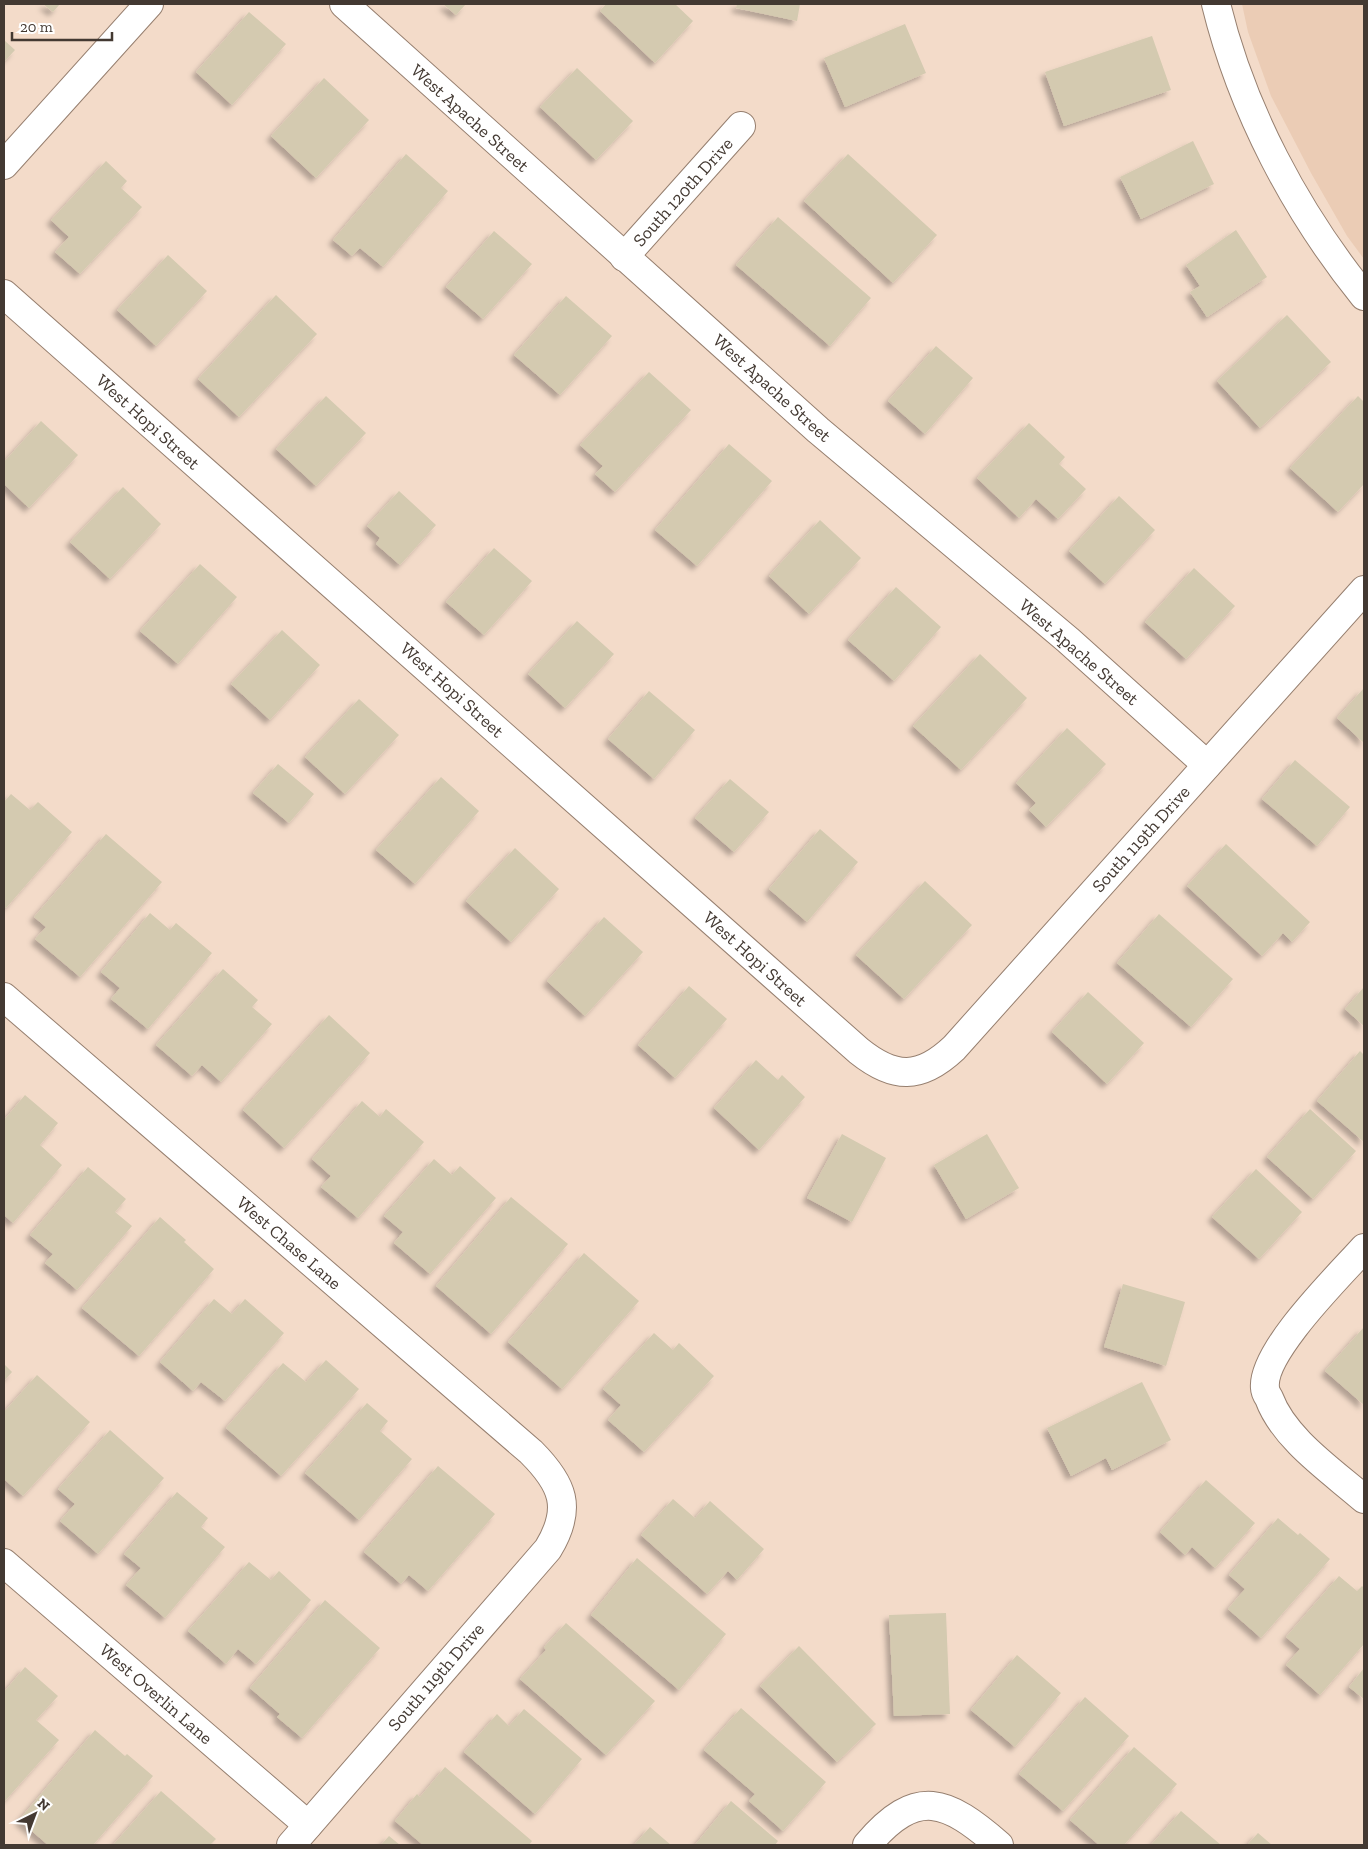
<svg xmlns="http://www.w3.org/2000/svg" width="1368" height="1849" font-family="'Zilla Slab',serif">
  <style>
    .built { fill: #ebccb5 }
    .building { fill: #d4cab0; filter: url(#shadow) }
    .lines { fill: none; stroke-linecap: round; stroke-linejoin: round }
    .minor-casing { stroke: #967f6f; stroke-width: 30 }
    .minor { stroke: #fff; stroke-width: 28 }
    .labels { text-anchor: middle; stroke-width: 4; stroke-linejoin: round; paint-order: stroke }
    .street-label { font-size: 18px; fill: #433932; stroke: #fff }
  </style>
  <defs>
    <filter id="shadow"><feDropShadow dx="-4.5" dy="4.5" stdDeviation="2.5" flood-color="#0004"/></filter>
  </defs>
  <rect width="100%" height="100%" fill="#f3dbc9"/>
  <!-- built -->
  <polygon class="built" points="1242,4 1364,4 1364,259 1347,236 1311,173 1271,96 1248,32"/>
  <!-- building -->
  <g class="building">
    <polygon points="43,4 60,4 53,12"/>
    <polygon points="443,4 466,4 456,15"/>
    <polygon points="606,4 675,4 693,21 655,63 600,11"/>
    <polygon points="737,4 800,4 797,21 736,8"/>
    <polygon points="249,12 286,44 232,105 196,72"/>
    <polygon points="905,24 926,73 845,107 824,58"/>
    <polygon points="1152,36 1171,90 1064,126 1045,72"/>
    <polygon points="4,40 15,50 4,62"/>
    <polygon points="577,68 633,121 596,160 540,107"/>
    <polygon points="324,78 369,120 316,178 271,136"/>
    <polygon points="1193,141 1214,184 1141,219 1120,177"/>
    <polygon points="406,154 448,191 383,267 360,248 352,256 333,240"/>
    <polygon points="848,154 937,235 893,283 804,201"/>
    <polygon points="106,161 127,181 121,188 142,207 80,274 55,252 69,237 51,220"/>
    <polygon points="778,217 871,298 830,346 736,265"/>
    <polygon points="1236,230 1267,277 1207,317 1190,292 1200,286 1186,265"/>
    <polygon points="494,231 532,264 483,319 446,287"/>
    <polygon points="168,255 207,291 156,346 117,310"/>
    <polygon points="276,295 317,334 239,417 198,379"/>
    <polygon points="566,296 612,336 560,395 514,355"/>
    <polygon points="1287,315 1331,362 1260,428 1217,381"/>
    <polygon points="936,346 973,378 925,434 888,401"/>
    <polygon points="649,372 691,410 615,492 595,474 603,466 580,445"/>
    <polygon points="326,396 366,433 316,486 276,449"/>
    <polygon points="1358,396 1364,402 1364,484 1338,512 1290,468"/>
    <polygon points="41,421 78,455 29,508 4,484 4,462"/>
    <polygon points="1029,423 1065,457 1059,464 1086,489 1058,519 1036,499 1019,518 977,478"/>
    <polygon points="729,444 772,481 697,566 655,530"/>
    <polygon points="123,487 161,524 110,579 70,542"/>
    <polygon points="399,491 436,525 400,565 376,544 380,538 367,526"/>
    <polygon points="1119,496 1155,530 1105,584 1069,551"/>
    <polygon points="820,520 861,558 809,614 769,576"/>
    <polygon points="494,548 532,581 484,635 446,602"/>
    <polygon points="200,564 237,597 178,664 140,631"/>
    <polygon points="1194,568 1235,606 1186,659 1145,622"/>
    <polygon points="896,587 941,627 894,681 848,640"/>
    <polygon points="577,621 614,654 565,708 528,674"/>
    <polygon points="282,630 320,665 270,720 231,684"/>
    <polygon points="980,654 1027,698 961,770 913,726"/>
    <polygon points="1364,688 1364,743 1337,718"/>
    <polygon points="649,691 695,730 654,779 608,739"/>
    <polygon points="359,699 399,735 345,794 305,757"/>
    <polygon points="1067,728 1106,764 1046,827 1029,810 1036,803 1016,783"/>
    <polygon points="1295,760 1350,807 1317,846 1262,799"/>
    <polygon points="278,764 314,794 289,823 253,793"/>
    <polygon points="441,777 479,811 415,884 376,850"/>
    <polygon points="730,779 769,812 734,852 695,818"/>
    <polygon points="11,794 30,810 38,802 72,832 6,908 4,906 4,802"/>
    <polygon points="820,829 858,862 807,922 769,889"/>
    <polygon points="106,834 162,882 80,977 35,939 46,927 34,917"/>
    <polygon points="1226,844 1310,922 1292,942 1283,933 1262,956 1187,886"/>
    <polygon points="515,848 559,889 511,942 466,901"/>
    <polygon points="925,881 972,925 904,999 856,955"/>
    <polygon points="150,913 170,930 176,923 212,953 148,1029 111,999 120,988 101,972"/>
    <polygon points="1159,914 1233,979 1191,1027 1117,963"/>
    <polygon points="604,917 643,952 585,1016 547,981"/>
    <polygon points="223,969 258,1000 252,1007 272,1024 221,1082 202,1065 192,1076 156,1045"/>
    <polygon points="689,986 727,1019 675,1078 638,1045"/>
    <polygon points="1364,987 1364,1026 1345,1009"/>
    <polygon points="1088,992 1144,1043 1107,1084 1052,1032"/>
    <polygon points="329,1015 370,1053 284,1148 243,1110"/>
    <polygon points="1360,1051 1364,1055 1364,1142 1317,1101"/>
    <polygon points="756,1060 778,1080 782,1075 805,1097 759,1150 714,1108"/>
    <polygon points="25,1095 58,1123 40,1145 62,1165 13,1223 4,1215 4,1120"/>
    <polygon points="362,1101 380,1117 386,1109 424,1142 358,1218 321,1187 331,1176 312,1159"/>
    <polygon points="1310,1109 1356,1151 1313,1199 1267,1157"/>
    <polygon points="842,1134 886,1158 852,1222 807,1198"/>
    <polygon points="987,1134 1019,1188 966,1219 934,1165"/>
    <polygon points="434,1159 452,1175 460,1166 496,1198 430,1274 394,1243 403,1232 384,1216"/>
    <polygon points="88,1167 126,1199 115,1212 132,1226 77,1290 45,1263 53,1254 30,1235"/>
    <polygon points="1256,1169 1302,1212 1259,1259 1212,1217"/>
    <polygon points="511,1197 568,1244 491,1334 436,1286"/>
    <polygon points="160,1217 186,1240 184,1242 214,1269 139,1356 82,1308"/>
    <polygon points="584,1253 639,1301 562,1389 508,1342"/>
    <polygon points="1123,1284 1185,1302 1166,1366 1104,1347"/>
    <polygon points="214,1299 232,1314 245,1299 284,1333 225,1401 201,1382 193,1391 160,1362"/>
    <polygon points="1364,1327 1364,1405 1325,1371"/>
    <polygon points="654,1333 673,1350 679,1343 714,1376 644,1452 608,1420 621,1405 603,1389"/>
    <polygon points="326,1360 359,1389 281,1476 226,1428 283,1363 306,1382"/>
    <polygon points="4,1364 12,1372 4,1381"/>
    <polygon points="37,1375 90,1422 23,1496 4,1479 4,1412"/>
    <polygon points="1142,1382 1171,1440 1112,1470 1106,1458 1071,1476 1047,1428"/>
    <polygon points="367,1403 388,1421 380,1431 412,1459 359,1520 305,1473"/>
    <polygon points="110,1430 164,1478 98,1554 60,1521 75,1504 58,1489"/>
    <polygon points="438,1466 495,1514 428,1591 409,1575 401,1584 364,1552"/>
    <polygon points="1206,1480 1255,1523 1215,1568 1192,1547 1185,1555 1160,1532"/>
    <polygon points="177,1492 208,1518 201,1527 225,1547 165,1618 126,1585 141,1568 124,1554"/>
    <polygon points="673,1499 695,1518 710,1501 764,1549 737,1580 728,1571 707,1594 641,1535"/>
    <polygon points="1278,1518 1298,1535 1300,1533 1330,1559 1261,1638 1228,1609 1245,1589 1229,1575"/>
    <polygon points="637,1558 726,1634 679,1690 591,1615"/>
    <polygon points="249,1562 271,1580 279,1571 311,1600 256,1664 238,1649 226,1664 188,1631"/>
    <polygon points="1339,1576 1357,1591 1362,1586 1364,1588 1364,1644 1320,1695 1286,1665 1300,1649 1286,1637"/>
    <polygon points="325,1600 380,1648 302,1738 277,1717 280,1714 250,1688"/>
    <polygon points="946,1613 950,1714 894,1716 889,1615"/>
    <polygon points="566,1623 655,1701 606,1755 520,1679 546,1650 544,1647"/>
    <polygon points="799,1646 876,1724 837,1762 760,1686"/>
    <polygon points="1017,1655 1061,1693 1015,1747 971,1710"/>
    <polygon points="25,1667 58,1696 36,1720 59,1740 4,1802 4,1692"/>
    <polygon points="1364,1668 1364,1699 1349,1687"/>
    <polygon points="1085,1697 1129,1736 1063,1811 1019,1774"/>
    <polygon points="741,1708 826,1782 783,1831 749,1801 755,1794 704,1750"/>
    <polygon points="524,1709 582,1759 535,1814 464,1752 497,1714 509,1726"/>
    <polygon points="95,1730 125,1756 127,1754 153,1776 93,1845 48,1845 19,1820"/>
    <polygon points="1134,1747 1177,1784 1124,1845 1099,1845 1070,1820"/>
    <polygon points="445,1767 532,1841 529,1845 423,1845 395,1821 417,1794 420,1797"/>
    <polygon points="161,1791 216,1839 210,1845 113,1845"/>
    <polygon points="731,1801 778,1841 775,1845 695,1845"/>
    <polygon points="1181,1811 1221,1845 1151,1845"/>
    <polygon points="650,1827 671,1845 634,1845"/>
    <polygon points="1258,1833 1272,1845 1247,1845"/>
    <polygon points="389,1836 400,1845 381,1845"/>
  </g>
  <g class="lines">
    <defs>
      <g id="minor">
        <polyline points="344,4 818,430 1068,640 1207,765"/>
        <path d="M 1216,4 C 1242,110 1296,212 1364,296"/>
        <polyline points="4,165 149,4"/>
        <polyline points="624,257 741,126"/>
        <path d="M 4,294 L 859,1051 C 894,1079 920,1080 954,1048 L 1364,590"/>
        <path d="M 4,997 L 531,1452 C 563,1484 573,1508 548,1549 L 291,1845"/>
        <path d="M 1364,1248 C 1340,1275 1261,1352 1265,1388 C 1265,1391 1267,1395 1269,1398 C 1284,1439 1332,1471 1364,1499"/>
        <polyline points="4,1563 308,1825"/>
        <path d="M 867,1845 C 917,1786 947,1800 999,1845"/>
      </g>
    </defs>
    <!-- minor casing -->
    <use href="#minor" class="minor-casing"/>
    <!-- minor -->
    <use href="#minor" class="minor"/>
  </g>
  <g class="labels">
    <!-- street labels -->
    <g class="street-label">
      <text transform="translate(470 118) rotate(42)" y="6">West Apache Street</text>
      <text transform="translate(683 192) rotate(-48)" y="6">South 120th Drive</text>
      <text transform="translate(772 388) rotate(42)" y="6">West Apache Street</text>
      <text transform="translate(148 422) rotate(42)" y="6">West Hopi Street</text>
      <text transform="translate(1079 652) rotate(41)" y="6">West Apache Street</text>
      <text transform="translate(452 690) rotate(42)" y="6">West Hopi Street</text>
      <text transform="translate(1141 839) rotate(-48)" y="6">South 119th Drive</text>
      <text transform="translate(755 959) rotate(42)" y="6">West Hopi Street</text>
      <text transform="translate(289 1243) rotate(41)" y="6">West Chase Lane</text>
      <text transform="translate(436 1677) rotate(-49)" y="6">South 119th Drive</text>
      <text transform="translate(156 1694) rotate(41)" y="6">West Overlin Lane</text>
    </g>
  </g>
  <!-- border -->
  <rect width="1368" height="1849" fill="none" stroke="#433932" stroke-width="10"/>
  <!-- north arrow -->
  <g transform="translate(35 1814) rotate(42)" stroke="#ffffff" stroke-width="4" paint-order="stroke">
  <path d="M0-4L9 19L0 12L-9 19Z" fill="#433932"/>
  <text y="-8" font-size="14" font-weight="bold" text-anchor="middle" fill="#433932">N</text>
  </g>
  <!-- scale -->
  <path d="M12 32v8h100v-8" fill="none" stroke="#433932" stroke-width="2.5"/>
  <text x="20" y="32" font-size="15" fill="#433932" stroke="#ffffff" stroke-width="4" paint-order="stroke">20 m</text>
</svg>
